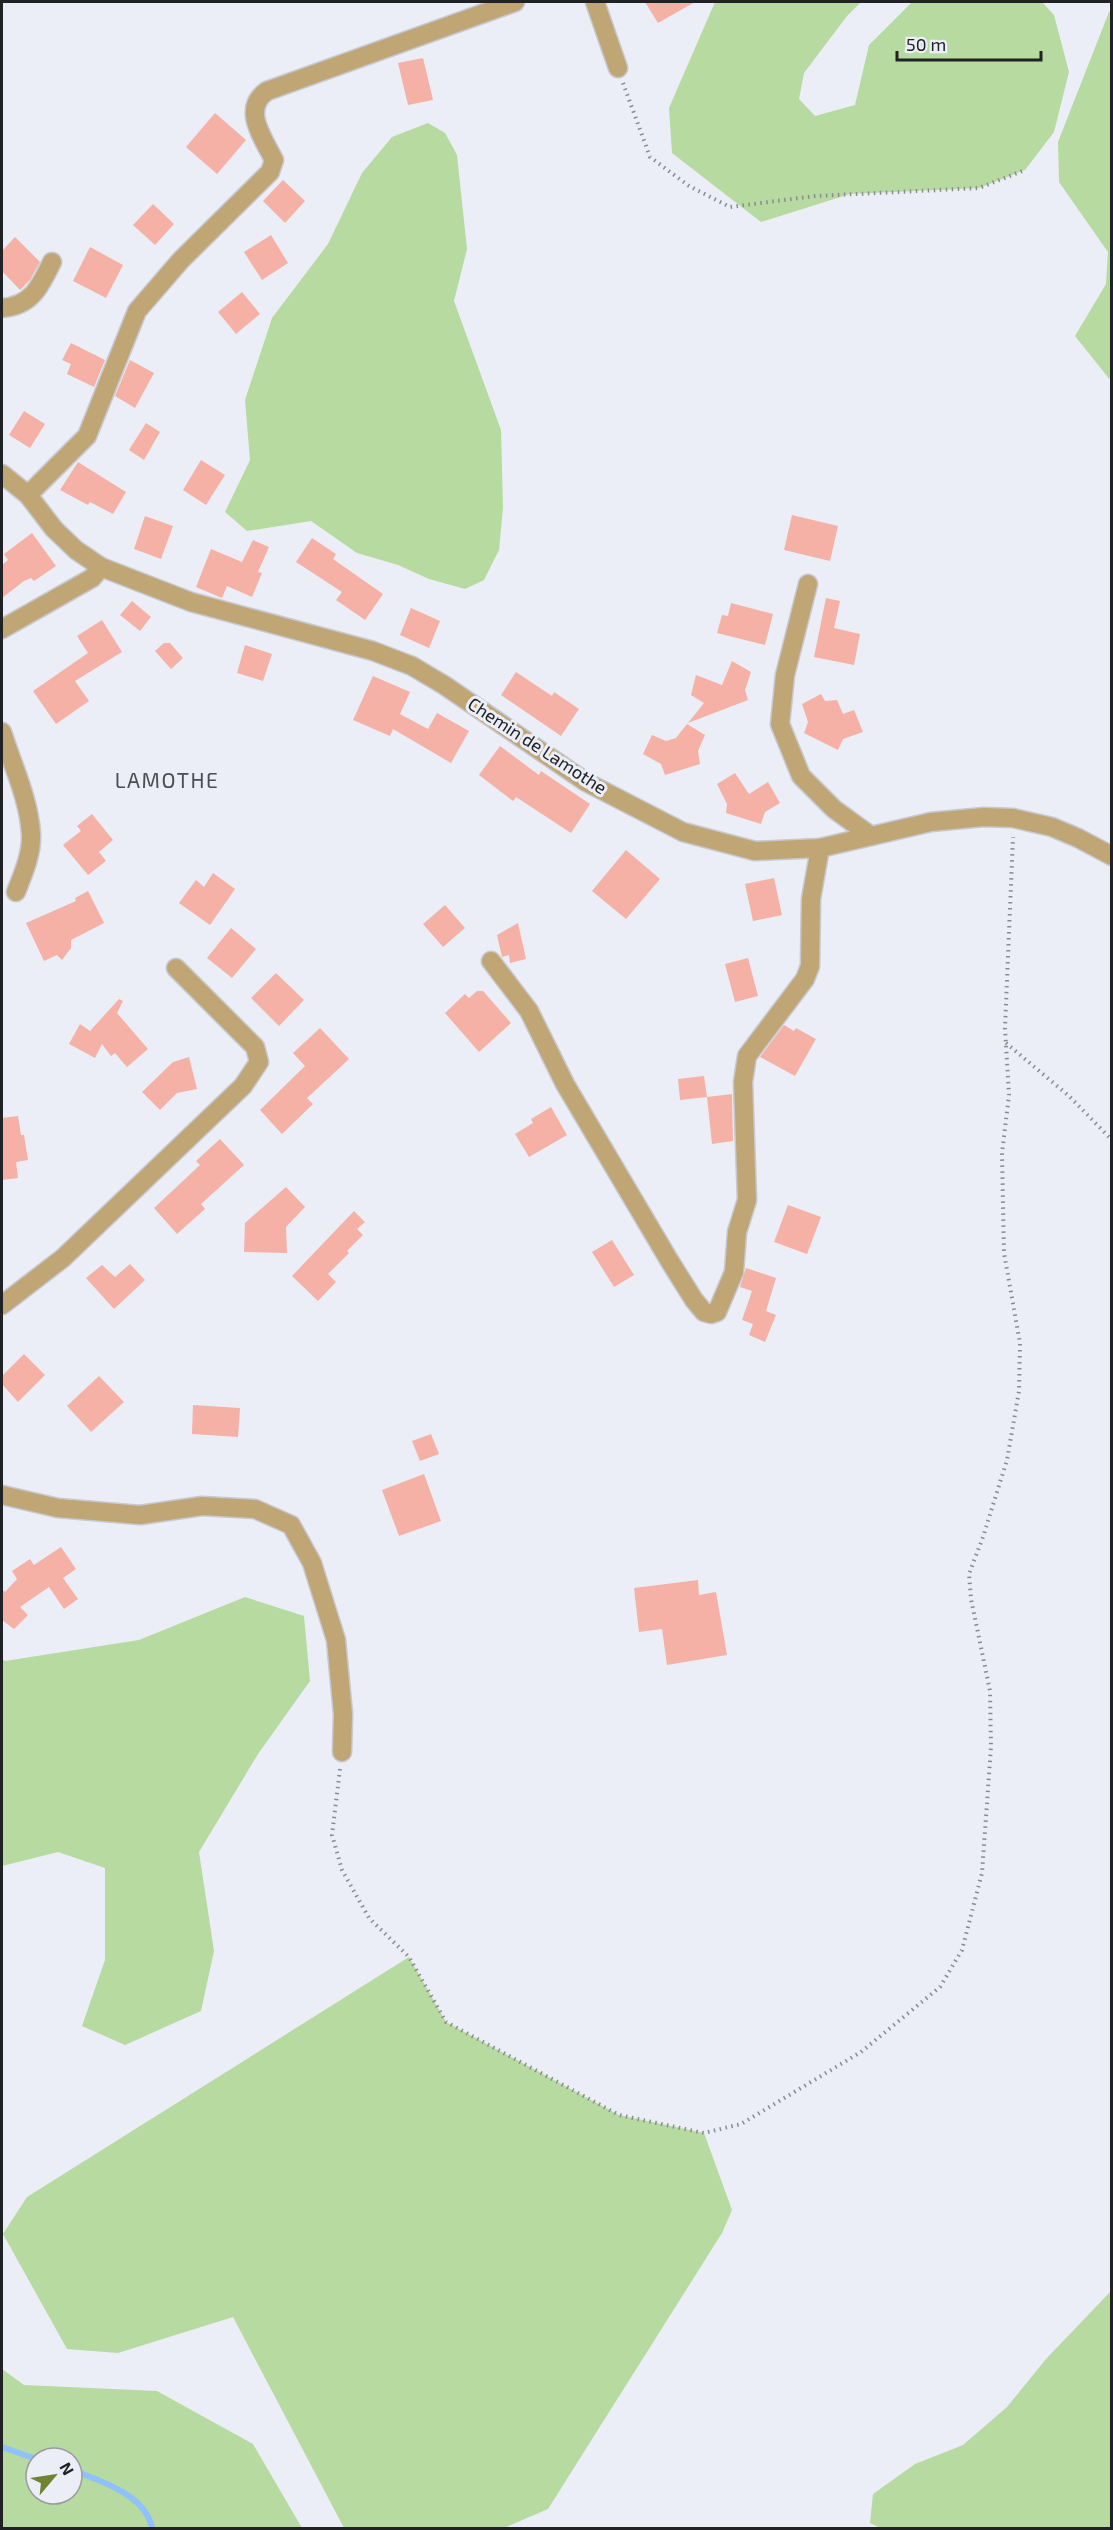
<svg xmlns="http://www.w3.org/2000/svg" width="1113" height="2530" font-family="'Exo 2',sans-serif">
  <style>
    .green { fill: #b6da9f; fill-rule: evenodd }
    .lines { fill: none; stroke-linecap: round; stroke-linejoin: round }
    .stream { stroke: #91c0fe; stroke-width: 6 }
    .building { fill: #f5b1a5 }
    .street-casing { stroke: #c7c9d1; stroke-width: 21 }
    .path { stroke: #898b91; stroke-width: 4; stroke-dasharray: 1.5 4.5; stroke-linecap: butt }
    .street { stroke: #c1a675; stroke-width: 18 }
    .labels { text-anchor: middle; stroke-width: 6; stroke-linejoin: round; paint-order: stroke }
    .street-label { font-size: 18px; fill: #212225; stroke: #ebeef7 }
    .quarter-label { font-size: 21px; letter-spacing: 1.5px; fill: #4a4d54; stroke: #ebeef7 }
  </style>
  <rect width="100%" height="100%" fill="#ebeef7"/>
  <!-- green -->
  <g class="green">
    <polygon points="715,2 861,2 847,16 804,73 799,99 815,116 855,105 869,45 912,2 1042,2 1054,15 1069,72 1054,132 1025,170 979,188 850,194 761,222 672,153 669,108"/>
    <polygon points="1111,11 1111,381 1075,336 1106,284 1108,252 1059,182 1058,142 1109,12"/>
    <polygon points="428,123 445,133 457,155 467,249 454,301 501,430 503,508 499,550 484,580 465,589 429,579 398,565 357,553 311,521 247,531 225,512 250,460 245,400 272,318 328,244 362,173 392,137"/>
    <polygon points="245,1597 304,1616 310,1681 258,1754 199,1852 214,1951 201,2011 125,2045 82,2026 105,1960 105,1868 58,1852 2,1866 2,1659 5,1661 139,1640"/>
    <polygon points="409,1957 446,2022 619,2115 704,2133 732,2210 722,2233 548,2509 504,2528 344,2528 233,2317 118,2353 67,2349 3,2234 27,2197"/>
    <polygon points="1111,2291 1111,2528 880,2528 870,2523 873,2494 915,2464 963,2445 1007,2407 1046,2359"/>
    <path d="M 2,2369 L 24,2385 L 157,2391 L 253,2444 L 302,2528 L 2,2528 ZM 36,2458 L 72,2458 L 72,2494 L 36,2494 Z"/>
  </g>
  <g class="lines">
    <!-- stream -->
    <g class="stream">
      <polyline points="2,2447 36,2459"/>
      <path d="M 72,2470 C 101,2481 146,2495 152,2528"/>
    </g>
  </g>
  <!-- building -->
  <g class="building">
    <polygon points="645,2 695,2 658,23"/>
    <polygon points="423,58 433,100 408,105 398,63"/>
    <polygon points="215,113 246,140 217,174 186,147"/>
    <polygon points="283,180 305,201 285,223 263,201"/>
    <polygon points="153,204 174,224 155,245 133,225"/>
    <polygon points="271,235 288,263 262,280 244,252"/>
    <polygon points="15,237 40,262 30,280 20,290 2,271 2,251"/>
    <polygon points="90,247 123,265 106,298 73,281"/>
    <polygon points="242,292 260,314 236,334 218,312"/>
    <polygon points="71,343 105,360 94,387 67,374 71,364 62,360"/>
    <polygon points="130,360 154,373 135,408 115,396"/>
    <polygon points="24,411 45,424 30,448 9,435"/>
    <polygon points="146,423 160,432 144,460 129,450"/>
    <polygon points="201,460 225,475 206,505 183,490"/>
    <polygon points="78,462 126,492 113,514 90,502 88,505 60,490"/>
    <polygon points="792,515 838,526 830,561 784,550"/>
    <polygon points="145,516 173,526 161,559 134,549"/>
    <polygon points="32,533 56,566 34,581 31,578 24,581 2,598 2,565 8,560 4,554"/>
    <polygon points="312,538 336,554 333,559 383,594 365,620 336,600 342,592 296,562"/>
    <polygon points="253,540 269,547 258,572 262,573 252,597 227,586 222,598 196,587 211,549 242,562"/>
    <polygon points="826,598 840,601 834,628 860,634 854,665 814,657"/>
    <polygon points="132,601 151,617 140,631 120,615"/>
    <polygon points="731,603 773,614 765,645 717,633 722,615 728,616"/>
    <polygon points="411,608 440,621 429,648 400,635"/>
    <polygon points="102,620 122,652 75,681 89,701 56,724 33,691 88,653 77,636"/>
    <polygon points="164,643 170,643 183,658 171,669 155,651"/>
    <polygon points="245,645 272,654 263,681 237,673"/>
    <polygon points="732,661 751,672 745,690 748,700 688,723 704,703 691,695 696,675 722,685"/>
    <polygon points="516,672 552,696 554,692 579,709 561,736 501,695"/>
    <polygon points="373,676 410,692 400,714 428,729 437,713 469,731 451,763 393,729 390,736 353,720"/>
    <polygon points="821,694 825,701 837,700 843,714 854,710 863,732 843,739 838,750 804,733 808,722 802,704"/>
    <polygon points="687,724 705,735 698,751 700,764 665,775 661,764 643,754 652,735 666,741 676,738"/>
    <polygon points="500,746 539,775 541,771 590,804 571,833 516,797 513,801 479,775"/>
    <polygon points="735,773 749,794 768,782 780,803 765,812 761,824 726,813 727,804 717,784"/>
    <polygon points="92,814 113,840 99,852 106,861 88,875 63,845 81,831 77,826"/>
    <polygon points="626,850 660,879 626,919 592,891"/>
    <polygon points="213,873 235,889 210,925 179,903 196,880 204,887"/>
    <polygon points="774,878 782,915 753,921 745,884"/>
    <polygon points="88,891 104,923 71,940 71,948 62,960 57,955 44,961 26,923 76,901 75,898"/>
    <polygon points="445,905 465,928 443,947 423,924"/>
    <polygon points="518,923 526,959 510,963 509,955 502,957 497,935"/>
    <polygon points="231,928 256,949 232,978 207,958"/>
    <polygon points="748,958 758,996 735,1002 725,964"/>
    <polygon points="276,973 304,1000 279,1026 251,998"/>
    <polygon points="477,991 483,991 511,1023 479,1052 445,1013 465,994 469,998"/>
    <polygon points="119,999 123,1001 117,1013 148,1049 127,1067 115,1053 111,1056 102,1044 95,1058 69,1044 80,1024 90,1031"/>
    <polygon points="784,1025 794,1031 796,1028 816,1039 795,1076 760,1057"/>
    <polygon points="320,1028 349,1059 307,1098 313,1104 282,1134 260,1110 305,1066 293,1053"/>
    <polygon points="189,1057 197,1089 177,1093 160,1110 142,1092 173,1062"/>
    <polygon points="704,1076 707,1097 680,1100 678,1079"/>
    <polygon points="732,1094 733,1141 712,1144 707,1097"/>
    <polygon points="551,1107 567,1135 529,1157 515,1134 533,1123 531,1119"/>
    <polygon points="18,1116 21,1135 24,1135 28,1160 16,1162 18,1178 2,1180 2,1118"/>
    <polygon points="220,1139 244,1165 201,1204 205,1209 177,1234 154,1208 200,1165 196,1161"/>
    <polygon points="286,1187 305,1207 286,1227 287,1253 244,1252 245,1223"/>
    <polygon points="788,1205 821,1217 807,1254 774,1242"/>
    <polygon points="354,1211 365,1222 357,1229 363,1235 347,1251 349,1253 328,1274 336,1282 318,1301 292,1276"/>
    <polygon points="612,1240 634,1275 614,1287 592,1252"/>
    <polygon points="130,1264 145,1280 114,1309 86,1278 102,1265 115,1277"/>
    <polygon points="746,1268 776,1278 766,1311 776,1315 765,1342 749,1335 753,1324 742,1320 752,1291 740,1287"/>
    <polygon points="24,1354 45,1375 18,1402 2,1384 2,1376"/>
    <polygon points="99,1376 124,1402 91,1432 67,1406"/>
    <polygon points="193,1405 240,1408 238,1437 192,1434"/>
    <polygon points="431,1434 439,1454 420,1461 412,1441"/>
    <polygon points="424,1474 441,1521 399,1536 382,1490"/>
    <polygon points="61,1547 76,1569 63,1578 78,1599 64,1609 49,1587 20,1607 28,1615 14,1629 2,1620 2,1589 5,1592 17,1579 12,1571 30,1559 34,1565"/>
    <polygon points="698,1580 699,1595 716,1592 727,1655 667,1665 662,1629 639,1632 634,1588"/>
  </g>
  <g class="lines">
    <defs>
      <g id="street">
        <polyline points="595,2 618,68"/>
        <path d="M 2,308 C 31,306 40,287 52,262"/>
        <polyline points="2,474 28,495 54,529 76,550 101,567 191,602 373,651 412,666 444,685 586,782 683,832 755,851 820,848 931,822 984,817 1013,818 1052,827 1078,838 1112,856"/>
        <path d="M 28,495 L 87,436 L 137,311 L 181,260 L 270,172 L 274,160 C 263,138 241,109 267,91 L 515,2"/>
        <polyline points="808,584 785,675 780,724 801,776 834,809 871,836"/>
        <polyline points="2,629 92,578 101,567"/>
        <path d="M 2,732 C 12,764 29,799 31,834 C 32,854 23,874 16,892"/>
        <polyline points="491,961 529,1011 565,1084 669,1260 694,1300 704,1312 711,1314 717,1312 734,1272 737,1232 747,1200 743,1082 747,1056 805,979 810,966 811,899 820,848"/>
        <polyline points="2,1305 63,1258 243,1086 259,1062 255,1047 176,968"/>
        <polyline points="2,1495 58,1508 140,1515 202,1506 255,1509 291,1525 312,1563 336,1640 343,1714 342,1752"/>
      </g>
    </defs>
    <!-- street casing -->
    <use href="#street" class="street-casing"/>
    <!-- path -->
    <g class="path">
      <polyline points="623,83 650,157 689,186 730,207 815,196 979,188 1025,170"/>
      <polyline points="1006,1043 1069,1096 1112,1140"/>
      <polyline points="340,1769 332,1835 342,1870 369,1918 409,1957 446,2022 619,2115 704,2133 741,2124 861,2052 940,1987 962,1950 982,1873 991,1747 990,1691 971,1599 969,1574 983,1537 1007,1460 1019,1391 1020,1343 1004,1253 1002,1153 1009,1095 1005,1028 1013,837"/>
    </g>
    <!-- street -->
    <use href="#street" class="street"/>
  </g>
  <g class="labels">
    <!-- street labels -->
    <g class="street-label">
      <text transform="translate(537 746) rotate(33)" y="6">Chemin de Lamothe</text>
    </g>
    <!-- quarter labels -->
    <g class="quarter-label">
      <text x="167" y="788">LAMOTHE</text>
    </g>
  </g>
  <!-- border -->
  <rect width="1113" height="2530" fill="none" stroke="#212225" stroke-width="6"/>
  <!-- north arrow -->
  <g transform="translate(54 2476) rotate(61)"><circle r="28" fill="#ebeef7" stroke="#9a9ca3" stroke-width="1.5"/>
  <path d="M0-4.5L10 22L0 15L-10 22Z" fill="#718332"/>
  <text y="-9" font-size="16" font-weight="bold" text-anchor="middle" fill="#212225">N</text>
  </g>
  <!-- scale -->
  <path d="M897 51v9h144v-9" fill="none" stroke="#212225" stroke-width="3"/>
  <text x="906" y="51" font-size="18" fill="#212225" stroke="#ebeef7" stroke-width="4.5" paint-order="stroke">50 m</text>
</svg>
